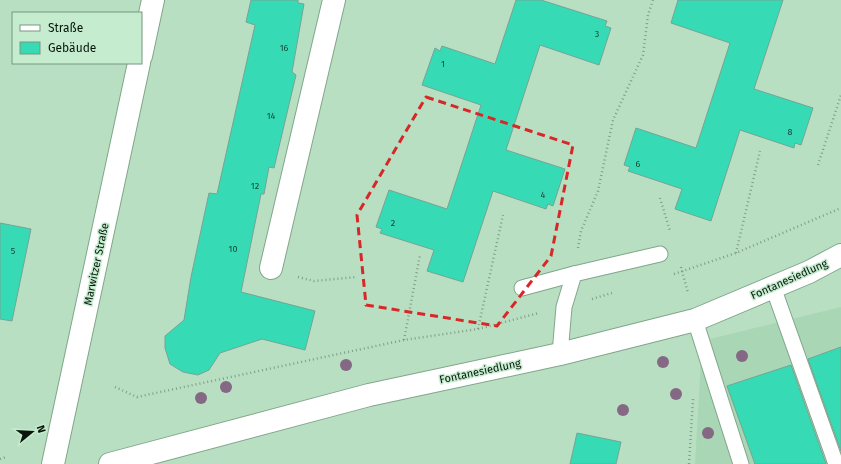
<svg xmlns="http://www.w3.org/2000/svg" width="841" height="464" font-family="'Fira Sans',sans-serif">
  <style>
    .built { fill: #a9d6b5 }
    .building { fill: #36dbb5; stroke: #74a495 }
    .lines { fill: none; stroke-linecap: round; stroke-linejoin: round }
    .service-casing { stroke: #81a68b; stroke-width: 17 }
    .minor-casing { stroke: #81a68b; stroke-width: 24 }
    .secondary-casing { stroke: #81a68b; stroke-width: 24 }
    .path { stroke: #809e87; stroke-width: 2.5; stroke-dasharray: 1 3; stroke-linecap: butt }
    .service { stroke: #fff; stroke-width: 15 }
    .minor { stroke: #fff; stroke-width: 22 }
    .secondary { stroke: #fff; stroke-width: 22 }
    .tree { fill: #846884 }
    .marked { fill: none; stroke: #d62828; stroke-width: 3; stroke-dasharray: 8 5; stroke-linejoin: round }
    .labels { text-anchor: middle; stroke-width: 3; stroke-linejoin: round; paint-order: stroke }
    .number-label { font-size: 9px; fill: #144736 }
    .street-label { font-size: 11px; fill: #08160c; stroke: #c5eccf }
  </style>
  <rect width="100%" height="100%" fill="#b9dfc2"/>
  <!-- built -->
  <polygon class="built" points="841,307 841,464 695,464 702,341"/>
  <!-- building -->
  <g class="building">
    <polygon points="251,0 298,0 298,3 304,4 292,72 296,75 274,168 269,167 264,194 261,194 241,292 315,311 305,350 262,339 220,353 209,370 198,375 183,372 170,364 165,348 165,336 184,320 191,277 209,193 217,194 255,25 246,22"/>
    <polygon points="516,0 541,0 607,21 605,26 611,28 599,65 540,45 506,150 565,169 553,206 548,204 546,209 493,191 463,282 427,271 434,250 380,233 382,229 376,227 389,190 447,209 481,105 422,85 435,48 440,51 442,46 495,64"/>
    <polygon points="678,0 783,0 754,89 813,108 801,145 795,143 794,148 740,130 711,221 675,209 682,189 628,171 630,167 624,165 636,128 696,148 730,43 671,23"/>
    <polygon points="0,223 31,229 12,321 0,319"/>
    <polygon points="841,347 841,451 808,359"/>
    <polygon points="791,365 826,464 755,464 727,386"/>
    <polygon points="577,433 621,442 616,464 570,464"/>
  </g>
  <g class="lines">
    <defs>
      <g id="service">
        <polyline points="773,287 836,464"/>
        <polyline points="522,288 574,274"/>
        <polyline points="695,320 741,464"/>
        <polyline points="560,354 564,307 574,274 660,254"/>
      </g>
      <g id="minor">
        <polyline points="271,268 334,0"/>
        <polyline points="110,464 369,395 560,354 695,320 809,272 841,255"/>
      </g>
      <g id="secondary">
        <polyline points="141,56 153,0"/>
        <polyline points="53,464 139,63"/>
      </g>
    </defs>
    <!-- service casing -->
    <use href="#service" class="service-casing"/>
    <!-- minor casing -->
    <use href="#minor" class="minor-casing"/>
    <!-- secondary casing -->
    <use href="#secondary" class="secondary-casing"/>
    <!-- path -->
    <g class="path">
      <polyline points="818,165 841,95"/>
      <polyline points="660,198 670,231"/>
      <polyline points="578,248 581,231 598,191 613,120 643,55 648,15 653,0"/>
      <polyline points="736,253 760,151"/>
      <polyline points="681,267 688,293"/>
      <polyline points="674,274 736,253 841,208"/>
      <polyline points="298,277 314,281 357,277"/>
      <polyline points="592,299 612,293"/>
      <polyline points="478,329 503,215"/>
      <polyline points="404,340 420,255"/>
      <polyline points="115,387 137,397 404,340 478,329 539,313"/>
      <polyline points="0,459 6,457"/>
      <polyline points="689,464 693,399"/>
    </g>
    <!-- service -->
    <use href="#service" class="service"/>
    <!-- minor -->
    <use href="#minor" class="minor"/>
    <!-- secondary -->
    <use href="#secondary" class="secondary"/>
  </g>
  <!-- trees -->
  <g class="tree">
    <circle cx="742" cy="356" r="6"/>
    <circle cx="663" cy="362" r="6"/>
    <circle cx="346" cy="365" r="6"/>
    <circle cx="226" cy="387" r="6"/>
    <circle cx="676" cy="394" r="6"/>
    <circle cx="201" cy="398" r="6"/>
    <circle cx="623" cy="410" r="6"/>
    <circle cx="708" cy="433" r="6"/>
  </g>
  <!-- marked area -->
  <path class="marked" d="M 426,97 L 573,145 L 551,256 L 497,326 L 366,305 L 357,215 Z"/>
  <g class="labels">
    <!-- number labels -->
    <g class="number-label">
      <text x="597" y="37">3</text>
      <text x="284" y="51">16</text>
      <text x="443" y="67">1</text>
      <text x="271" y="119">14</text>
      <text x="790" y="135">8</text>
      <text x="638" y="167">6</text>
      <text x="255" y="189">12</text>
      <text x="543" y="198">4</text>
      <text x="393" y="226">2</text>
      <text x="233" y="252">10</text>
      <text x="13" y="254">5</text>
    </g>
    <!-- street labels -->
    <g class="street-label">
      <text transform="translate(96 264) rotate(-78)" y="4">Marwitzer Straße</text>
      <text transform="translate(789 279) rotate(-24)" y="4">Fontanesiedlung</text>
      <text transform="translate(480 371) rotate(-12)" y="4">Fontanesiedlung</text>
    </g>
  </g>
  <!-- legend -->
  <rect x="12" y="12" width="130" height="52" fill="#c5eccf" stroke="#799681"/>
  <rect x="20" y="25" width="20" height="6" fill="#ffffff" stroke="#799681"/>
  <text x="48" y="32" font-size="12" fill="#08160c">Straße</text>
  <rect x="20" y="42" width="20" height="12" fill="#36dbb5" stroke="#799681"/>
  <text x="48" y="52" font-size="12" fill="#08160c">Gebäude</text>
  <!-- north arrow -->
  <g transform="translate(32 432) rotate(72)" stroke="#c5eccf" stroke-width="3" paint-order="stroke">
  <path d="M0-3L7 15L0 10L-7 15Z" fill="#08160c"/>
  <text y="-6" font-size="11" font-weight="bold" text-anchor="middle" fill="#08160c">N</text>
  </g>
</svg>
